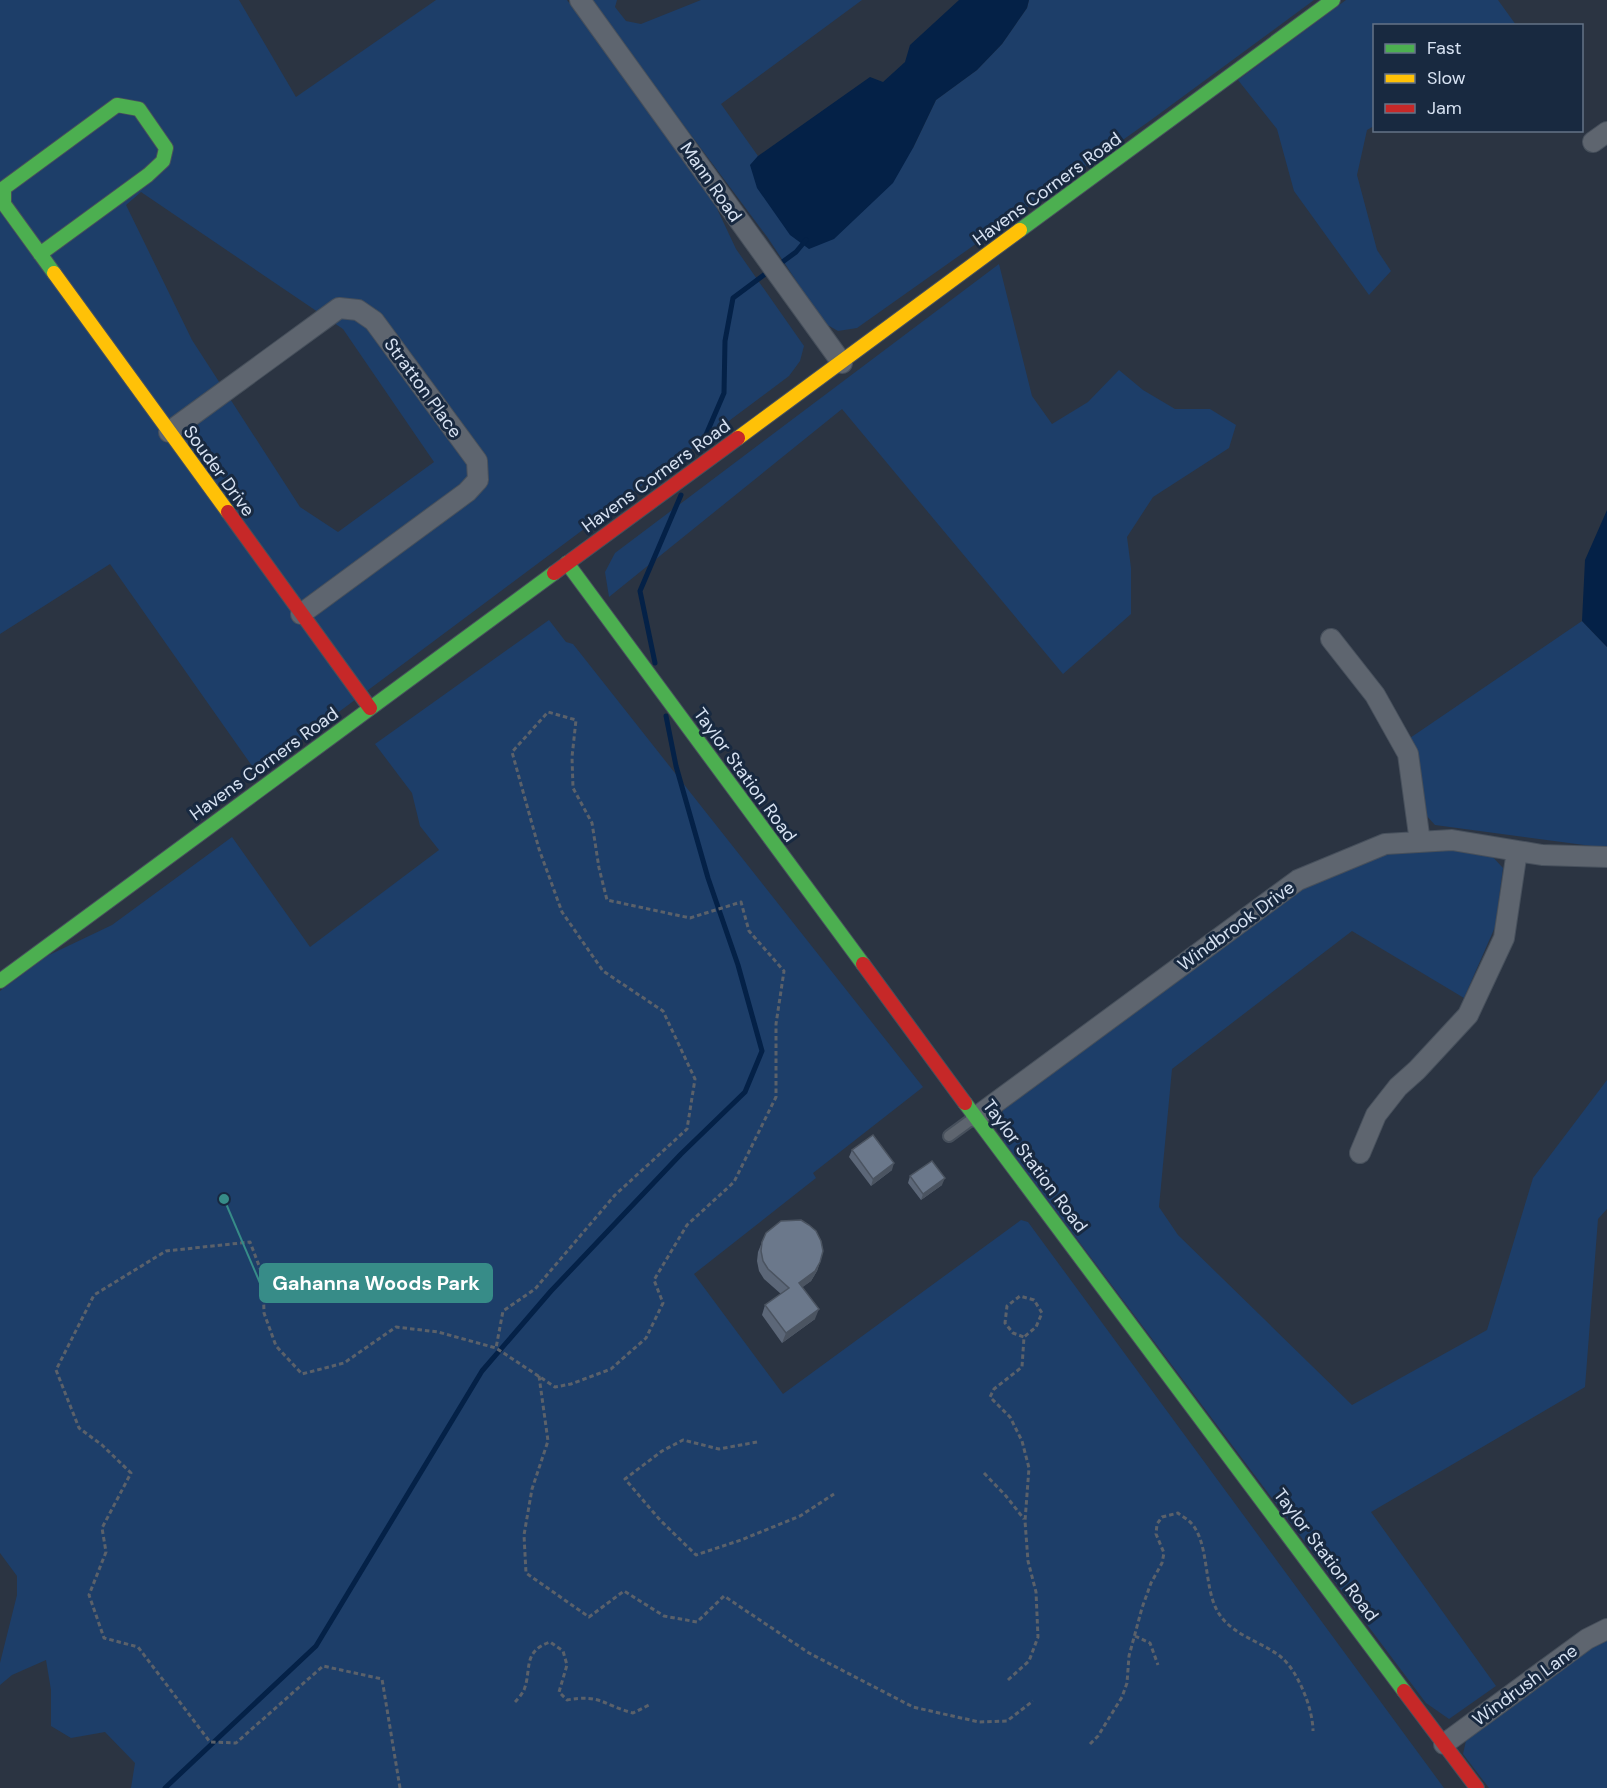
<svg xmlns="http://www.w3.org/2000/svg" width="1607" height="1788" font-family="'DM Sans',sans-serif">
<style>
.green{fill:#1d3e69;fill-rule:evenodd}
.water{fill:#042147}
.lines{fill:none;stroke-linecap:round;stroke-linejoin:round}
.stream{stroke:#042147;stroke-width:5}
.lane-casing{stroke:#47505c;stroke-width:14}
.street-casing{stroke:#47505c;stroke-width:22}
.fast-casing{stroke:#47505c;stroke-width:16}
.slow-casing{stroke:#47505c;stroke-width:16}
.jam-casing{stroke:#47505c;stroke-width:16}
.path{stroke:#5b616a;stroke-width:3;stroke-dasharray:4.5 3;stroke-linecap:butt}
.lane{stroke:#5e656f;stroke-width:10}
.street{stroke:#5e656f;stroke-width:20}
.fast{stroke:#4caf50;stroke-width:14}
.slow{stroke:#ffc107;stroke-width:14}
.jam{stroke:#c62828;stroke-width:14}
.wall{fill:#5c6778}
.shaded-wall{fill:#4b5461}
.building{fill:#6b788b;stroke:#4b5461;stroke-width:1.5}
.labels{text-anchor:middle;stroke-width:6;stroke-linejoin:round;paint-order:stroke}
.street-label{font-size:18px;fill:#d7e2f2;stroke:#182940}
.leader{fill:none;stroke:#378c88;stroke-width:2}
.callout-dot{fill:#378c88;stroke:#182940;stroke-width:2}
.callout{fill:#378c88;stroke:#378c88;stroke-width:2}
.callout-label{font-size:20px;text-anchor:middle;font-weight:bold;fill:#fff}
</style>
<rect width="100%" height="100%" fill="#2b3442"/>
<path class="green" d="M0,0h239l57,97 140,-97h131l144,196 25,53 68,97 -4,15 -11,15 -532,397 -147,-209 -110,70zM141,192l202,137 91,133 -96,70 -38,-25 -108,-167 -66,-135z
M590,0h27l-2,7 11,14 15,3 60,-24h161l-141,104 37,52 -8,10 163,-18 23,-48 41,-30 25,-26 25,-36 2,-8h285l-163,120 -294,208 -19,3 -14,-8 -56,-85z
M1346,0h152l18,25 -142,1v100l-7,4 -10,45 20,75 14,21 -22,24 -75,-104 -17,-62 -39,-49z
M999,264l33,132 20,28 36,-22 31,-32 24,20 32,19h35l26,16 -7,23 -76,49 -26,40 4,31v46l-68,60 -221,-265 -233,188 -4,-25 10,-19z
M549,620l17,22 7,2 350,443 -110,86 3,5 -122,96 89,120 238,-174 7,2 416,566h-1313l4,-25 -30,-31 -34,6 -20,-12v-36l-5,-30 -34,15 -12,10v-22l17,-68v-19l-17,-23v-562l47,-35 65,-31 120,-88 78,110 129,-97 -19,-24 -8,-33 -37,-49z
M1582,621l25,26v201l-172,-23 -10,-11 -15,-76z
M1446,848l44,6 13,14 -8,59 -31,71 -112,-67 -180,138 -13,138 19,28 174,170 135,-75 46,-152 74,-98v129l-9,10 -13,168 -214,125 125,174 -47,33 -23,-16 -422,-561 -4,-22 3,-10 226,-170 80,-56 77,-33z
M1607,1634v154h-118l-26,-34 4,-18z"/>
<path class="water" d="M959,0h70l-2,8 -25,36 -25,26 -41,30 -23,48 -20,35 -59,56 -25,10 -19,-14 -33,-47 -7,-23 8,-9 112,-79 13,5 22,-20 5,-17z
M1607,510v137l-25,-26 3,-61z"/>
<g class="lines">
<path class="stream" d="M777,266l19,-14 10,-12
M699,451l25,-58 1,-52 8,-43 36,-27
M655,663l-15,-72 41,-96
M165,1788l151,-142 166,-275 69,-80 130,-137 64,-62 17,-41 -24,-86 -30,-87 -32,-112 -10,-50"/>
<defs>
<path id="lane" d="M949,1136l26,-19"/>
<path id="street" d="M580,0l262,363
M1593,142l14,-10
M169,432l170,-124 19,2 16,11 103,140 1,19 -11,12 -166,122
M1331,639l44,56 33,59 12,88
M976,1117l322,-237 87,-36 67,-4 90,15 65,2
M1360,1153l16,-38 22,-28 19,-17 51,-55 36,-77 13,-87
M1444,1744l143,-105 20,-10"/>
<path id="fast" d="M1020,230l313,-230
M40,254l108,-79 15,-14 3,-13 -27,-39 -22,-4 -113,83v16l50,69
M567,563l296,401
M0,981l554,-408
M965,1103l439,588"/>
<path id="slow" d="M54,273l174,239
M738,438l282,-208"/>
<path id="jam" d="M228,512l142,196
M554,573l184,-135
M863,964l102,139
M1404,1691l73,97"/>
</defs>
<use href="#lane" class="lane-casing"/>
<use href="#street" class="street-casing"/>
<use href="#fast" class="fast-casing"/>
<use href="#slow" class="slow-casing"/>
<use href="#jam" class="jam-casing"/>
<path class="path" d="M539,1376l9,65 -16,48 -8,46 2,38 63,44 35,-26 40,25 33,6 27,-26 85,57 104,54 66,15 28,-1 26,-20
M757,1442l-38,7 -36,-9 -21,11 -37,28 35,41 36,35 45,-15 59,-24 34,-22
M984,1473l22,23 18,23
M1135,1636l15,7 8,22
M1008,1680l21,-19 9,-24 -2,-45 -8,-31 -3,-40 4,-53 -7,-27 -12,-24 -20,-20 4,-8 28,-22 2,-30 -11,-4 -8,-10 2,-17 13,-10 14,4 8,13 -6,14 -12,10
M515,1702c3,-3 7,-8 9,-12 8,-21 -2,-38 26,-48l13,9 4,14 -8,27 8,8c34,-6 36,5 66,13l16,-8
M1090,1744l8,-8 24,-39 5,-14 2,-27 13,-48 9,-25 11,-20 2,-10 -8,-19 1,-10 5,-7 16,-4c3,3 8,5 11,8 21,18 14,67 29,91 13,23 43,29 63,45 17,14 32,52 32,74
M400,1788l-18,-109 -59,-13 -87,77 -26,-1 -72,-95 -34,-9 -15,-43 17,-43 -4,-24 29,-55 -29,-28 -23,-17 -23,-58 38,-75 72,-44 84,-9 13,34 1,37 12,33 26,28 42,-11 52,-36 42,5 58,16 59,39 16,-3 40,-15 35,-31 17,-35 -9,-23 33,-55 47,-43 42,-85v-73l8,-53 -35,-40 -8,-29 -51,16 -83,-18 -8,-32 -7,-45 -19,-35 -1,-31 4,-37 -28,-8 -36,40 27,97 23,63 41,59 60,40 32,68 -8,50 -72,66 -80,94 -32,22 -7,37"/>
<use href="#lane" class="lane"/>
<use href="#street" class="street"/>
<use href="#fast" class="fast"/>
<use href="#slow" class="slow"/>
<use href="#jam" class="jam"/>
</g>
<path class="wall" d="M852,1150l40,20 -21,16 -22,-29z
M910,1176l32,9 -21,15 -13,-17z
M762,1242l58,20 -3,9 -6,10 -9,6 13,32 -33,24 -20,-28 3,-10 16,-11 -17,-15 -5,-8 -2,-10 1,-9z"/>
<path class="shaded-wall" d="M894,1163l-2,7 -21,16 2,-7z
M945,1178l-3,7 -21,15 2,-6z
M820,1262l-3,9 -6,10 -16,12 4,-10z
M819,1309l-4,10 -33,24 4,-10z"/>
<path class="building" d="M873,1135l21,28 -21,16 -21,-29z
M932,1161l13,17 -22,16 -13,-18z
M801,1220l8,5 7,6 5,10 2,10 -3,11 -5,9 -16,12 20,26 -33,24 -21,-28 24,-17 -21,-19 -5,-8 -2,-10 1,-9 4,-9 15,-12z"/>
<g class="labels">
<g class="street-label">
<text transform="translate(711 182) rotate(55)" y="6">Mann Road</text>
<text transform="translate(1047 189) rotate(-36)" y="6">Havens Corners Road</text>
<text transform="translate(423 388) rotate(54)" y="6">Stratton Place</text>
<text transform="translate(219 471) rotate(54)" y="6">Souder Drive</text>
<text transform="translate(656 476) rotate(-36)" y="6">Havens Corners Road</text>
<text transform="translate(264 764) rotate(-36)" y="6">Havens Corners Road</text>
<text transform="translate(745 775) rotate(54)" y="6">Taylor Station Road</text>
<text transform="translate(1236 926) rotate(-36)" y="6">Windbrook Drive</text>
<text transform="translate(1035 1166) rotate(53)" y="6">Taylor Station Road</text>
<text transform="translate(1326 1555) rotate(53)" y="6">Taylor Station Road</text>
<text transform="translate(1525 1685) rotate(-36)" y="6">Windrush Lane</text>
</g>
</g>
<path class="leader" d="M224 1199L260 1283"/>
<circle class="callout-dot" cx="224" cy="1199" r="6"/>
<rect class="callout" x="260" y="1264" width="232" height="38" rx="6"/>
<g class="callout-label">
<text x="376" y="1290">Gahanna Woods Park</text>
</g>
<rect x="1373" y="24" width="210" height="108" fill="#182940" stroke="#647387" stroke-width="1.5"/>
<rect x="1385" y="44" width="30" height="9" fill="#4caf50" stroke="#647387" stroke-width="1.5"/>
<text x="1427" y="54" font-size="18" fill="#d7e2f2">Fast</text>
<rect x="1385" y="74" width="30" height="9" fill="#ffc107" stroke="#647387" stroke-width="1.5"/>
<text x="1427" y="84" font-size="18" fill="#d7e2f2">Slow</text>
<rect x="1385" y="104" width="30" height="9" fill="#c62828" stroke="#647387" stroke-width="1.5"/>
<text x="1427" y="114" font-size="18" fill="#d7e2f2">Jam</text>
</svg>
